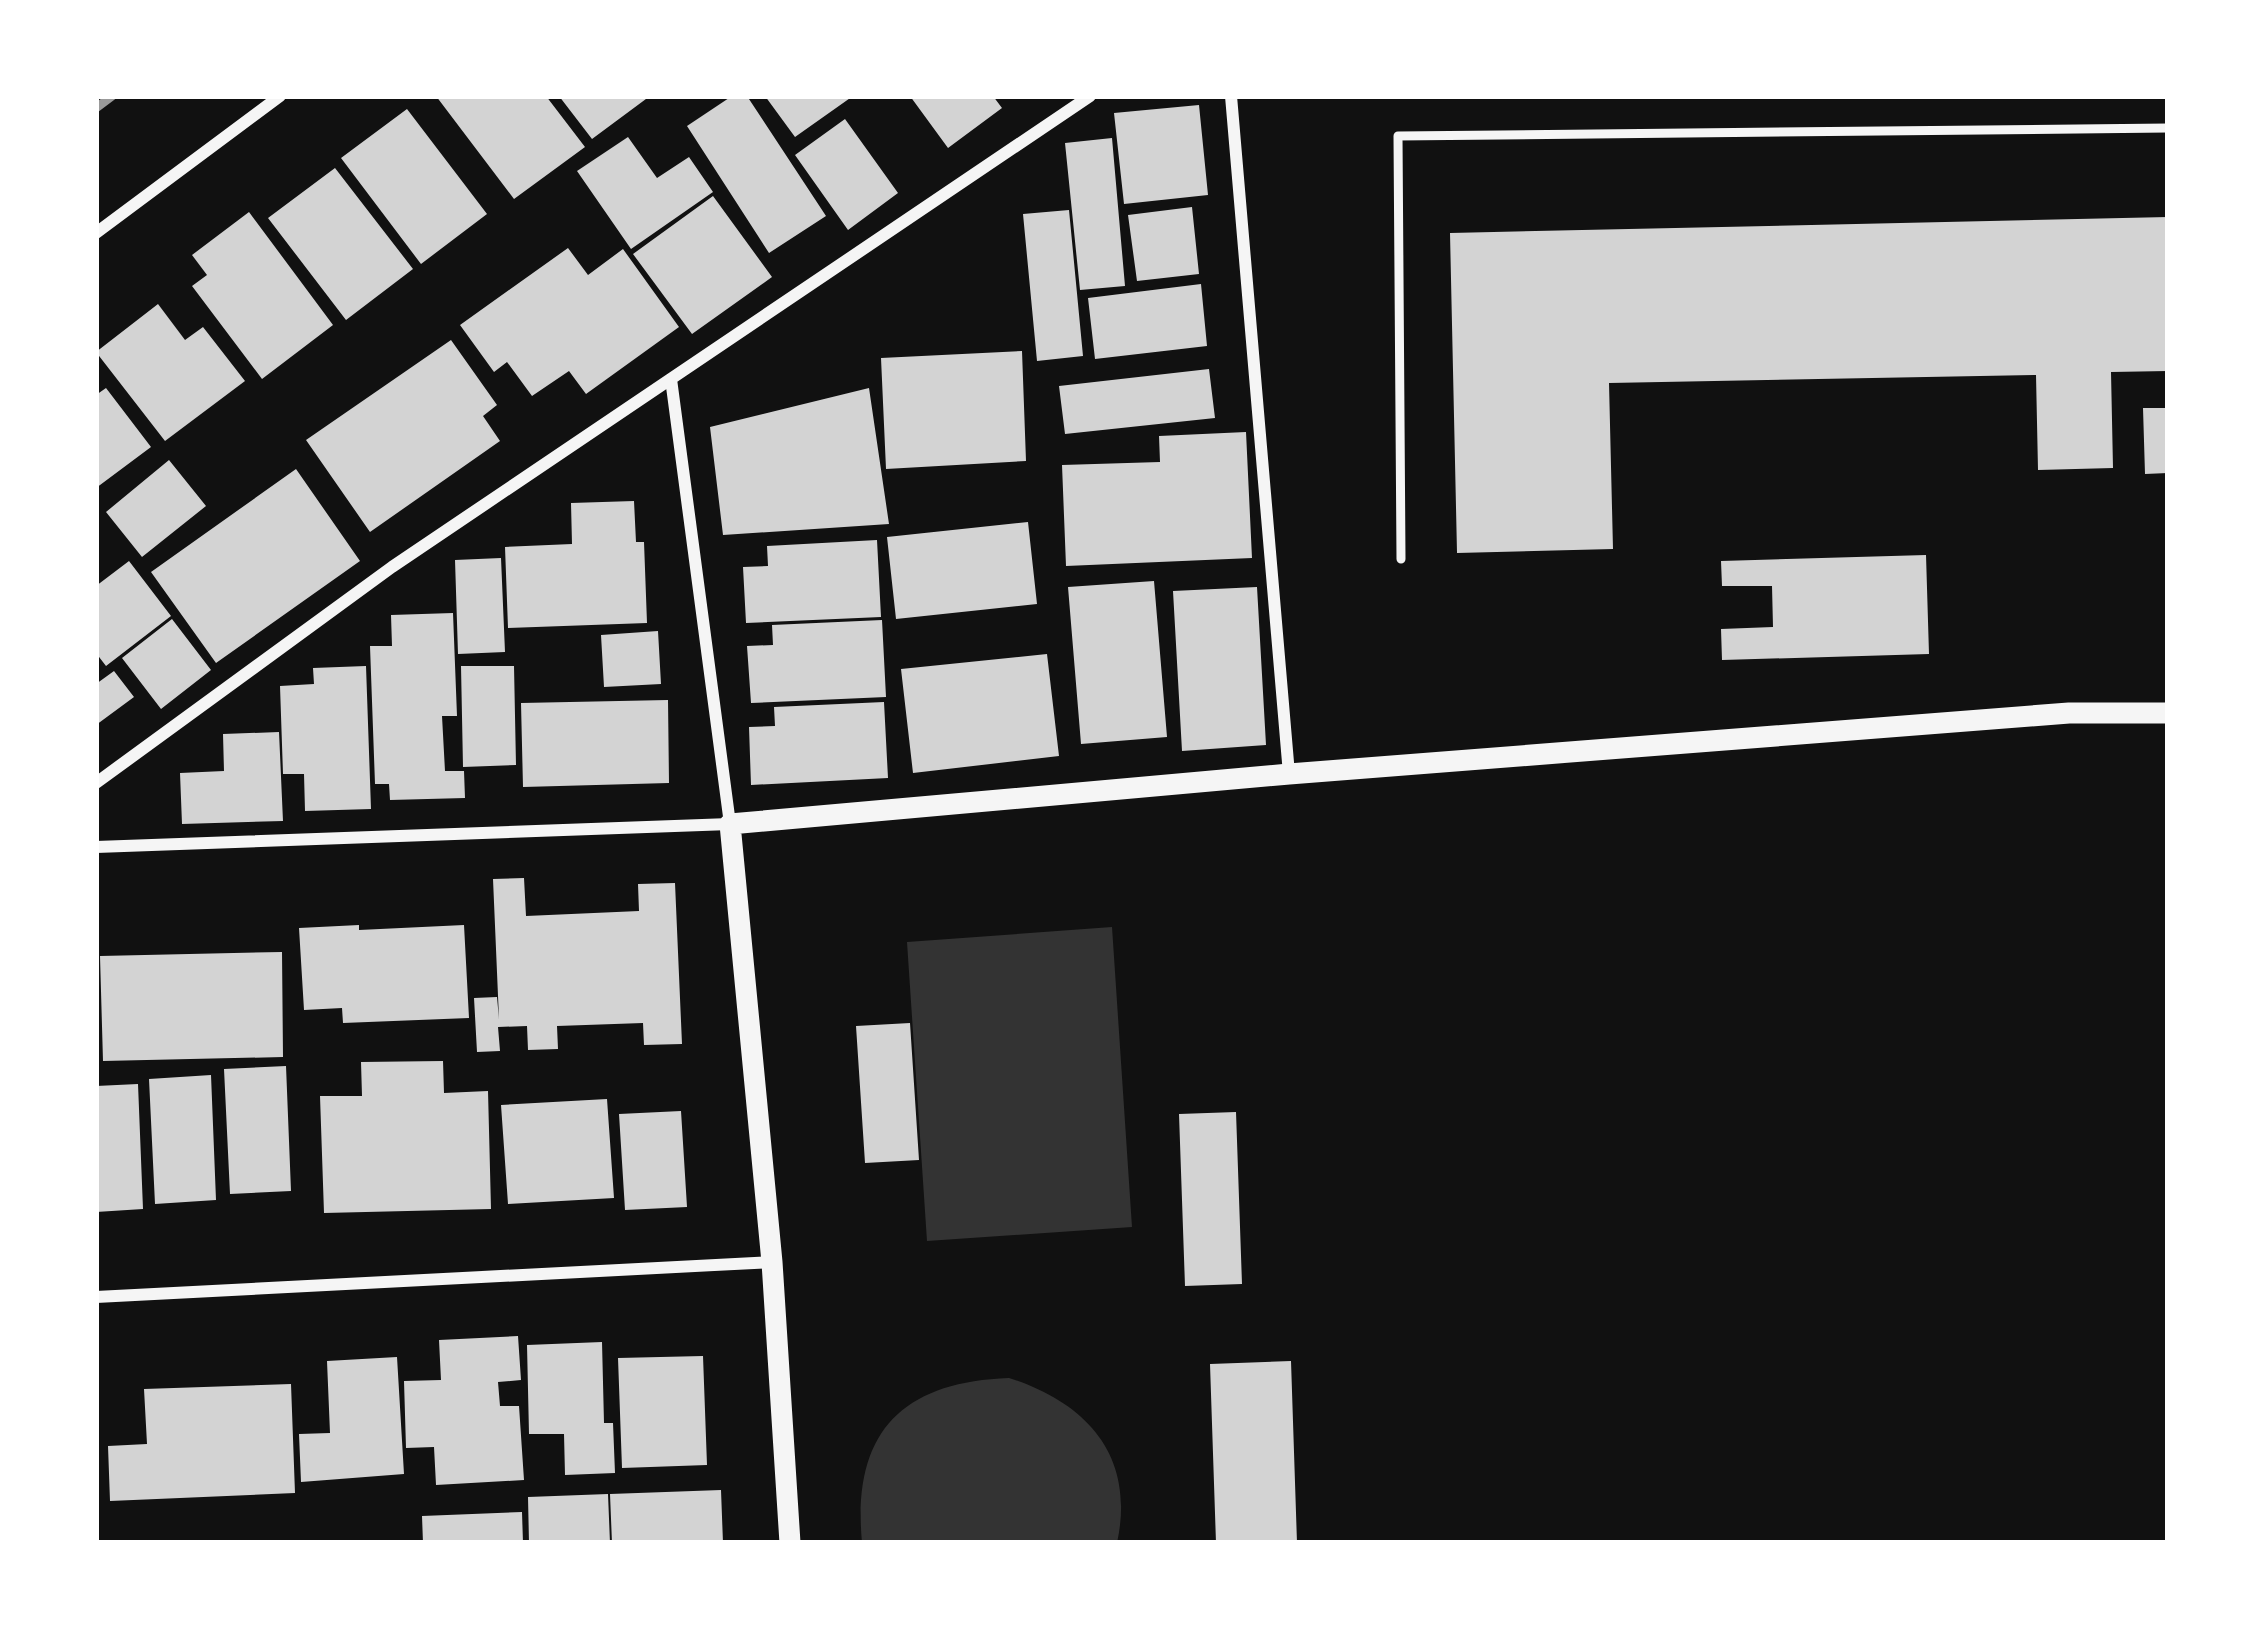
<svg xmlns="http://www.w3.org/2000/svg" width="2264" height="1639" font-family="Lato,sans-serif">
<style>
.water{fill:#333}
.building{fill:#d3d3d3}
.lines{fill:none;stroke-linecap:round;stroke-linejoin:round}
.service{stroke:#f5f5f5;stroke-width:9}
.minor{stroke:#f5f5f5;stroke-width:12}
.tertiary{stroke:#f5f5f5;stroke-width:21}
.rail{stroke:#9a9a9a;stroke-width:9}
</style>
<rect width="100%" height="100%" fill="#111"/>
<path class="water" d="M1112,927l20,300 -205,14 -20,-299z
M1009,1378c78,25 127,78 108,165h-255c-10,-109 38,-161 147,-165z"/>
<path class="building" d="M436,96h110l39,51 -71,52z
M559,96h91l-58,43z
M732,96h15l79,120 -57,37 -82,-127z
M765,96h88l-58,41z
M910,96h83l9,12 -54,40z
M1199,105l9,90 -84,9 -10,-91z
M407,109l80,105 -66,50 -80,-106z
M845,119l53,74 -50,37 -53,-75z
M628,137l29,41 32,-21 24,35 -82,57 -54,-78z
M1112,138l13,148 -45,4 -15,-147z
M335,168l78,101 -67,51 -78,-102z
M713,196l59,81 -80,57 -59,-80z
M1192,207l7,67 -62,7 -9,-66z
M1069,210l14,146 -46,5 -14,-147z
M249,212l84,113 -71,54 -70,-93 15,-11 -15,-20z
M2168,217v154l-57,1 2,96 -75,2 -2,-95 -427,8 4,166 -156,4 -7,-320z
M568,248l20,27 35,-26 56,78 -93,67 -17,-23 -37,25 -25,-34 -13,10 -34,-47z
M1201,284l6,62 -112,13 -7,-61z
M158,304l27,36 18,-13 42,54 -80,60 -69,-89z
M451,340l46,65 -14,11 17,25 -130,91 -64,-92z
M1022,351l4,110 -140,8 -5,-111z
M1209,369l6,49 -150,16 -6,-48z
M106,388l45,59 -55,41v-93z
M869,388l20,136 -166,11 -13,-108z
M2143,408h25v65l-23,1z
M1246,432l6,126 -186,8 -4,-101 98,-3 -1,-26z
M169,460l37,46 -64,51 -36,-45z
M296,469l64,92 -144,102 -65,-91z
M634,501l2,41h8l3,81 -139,5 -3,-81 67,-3 -1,-41z
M1028,522l9,82 -141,15 -9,-82z
M877,540l4,77 -135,6 -3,-56 25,-1 -1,-20z
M1926,555l3,99 -207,6 -1,-31 52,-2 -1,-41h-50l-1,-25z
M501,558l4,94 -47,2 -3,-94z
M129,561l42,55 -65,50 -10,-13v-67z
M1154,581l13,156 -86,7 -13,-157z
M1257,587l9,158 -84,6 -9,-160z
M453,613l4,103h-15l3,55h19l1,27 -75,2 -1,-16h-14l-5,-138h22l-1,-31z
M172,619l39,51 -50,39 -39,-51z
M882,620l4,77 -135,6 -4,-57 26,-1 -1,-20z
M658,631l3,53 -57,3 -3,-52z
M1047,654l12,102 -146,17 -12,-104z
M366,666l5,143 -66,2 -1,-37h-21l-3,-88 34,-2 -1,-16z
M461,666h53l2,99 -53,2z
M114,671l20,26 -38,28v-41z
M668,700l1,83 -146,4 -2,-84z
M884,702l4,76 -137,7 -2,-58 26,-1 -1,-19z
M279,732l4,89 -101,3 -2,-51 44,-2 -1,-37z
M524,878l2,38 113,-5 -1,-27 37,-1 7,161 -38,1 -1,-22 -86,3 1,23 -30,1 -1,-24 -29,1 2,24 -23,1 -3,-54 23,-1 2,22 -6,-140z
M359,925v5l105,-5 5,93 -126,5 -1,-15 -38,2 -5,-82z
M282,952l1,105 -180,4 -3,-105z
M910,1023l9,137 -54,3 -9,-137z
M443,1061l1,32 44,-2 3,118 -167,4 -4,-117h42l-1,-34z
M286,1066l5,125 -61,3 -6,-125z
M211,1075l5,125 -61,4 -6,-125z
M138,1084l5,125 -47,3v-126z
M607,1099l7,99 -106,6 -7,-99z
M681,1111l6,96 -62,3 -6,-96z
M1236,1112l6,172 -57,2 -6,-172z
M518,1336l3,44 -23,2 2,24h19l5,74 -88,5 -2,-38 -28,1 -2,-67 37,-1 -2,-40z
M602,1342l2,81h9l2,50 -50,2 -1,-41h-35l-2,-89z
M703,1356l4,109 -85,3 -4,-110z
M397,1357l7,117 -103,8 -2,-48 31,-1 -3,-72z
M1291,1361l6,182h-81l-6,-179z
M291,1384l4,109 -185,8 -2,-55 39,-2 -3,-55z
M721,1490l2,53h-111l-2,-49z
M608,1494l2,49h-81l-1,-46z
M522,1512l1,31h-100l-1,-27z"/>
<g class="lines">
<path class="service" d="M1401,559l-3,-423 770,-8"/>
<path class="minor" d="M1231,96l58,678
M96,233l184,-137
M96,783l296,-216 698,-471
M96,847l634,-23 -59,-445
M96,1297l676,-35"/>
<path class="tertiary" d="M790,1543l-18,-281 -42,-438 559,-50 780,-61h99"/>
<path class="rail" d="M96,108l16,-12"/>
</g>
<rect width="2264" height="1639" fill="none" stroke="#ffffff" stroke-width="198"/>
</svg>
